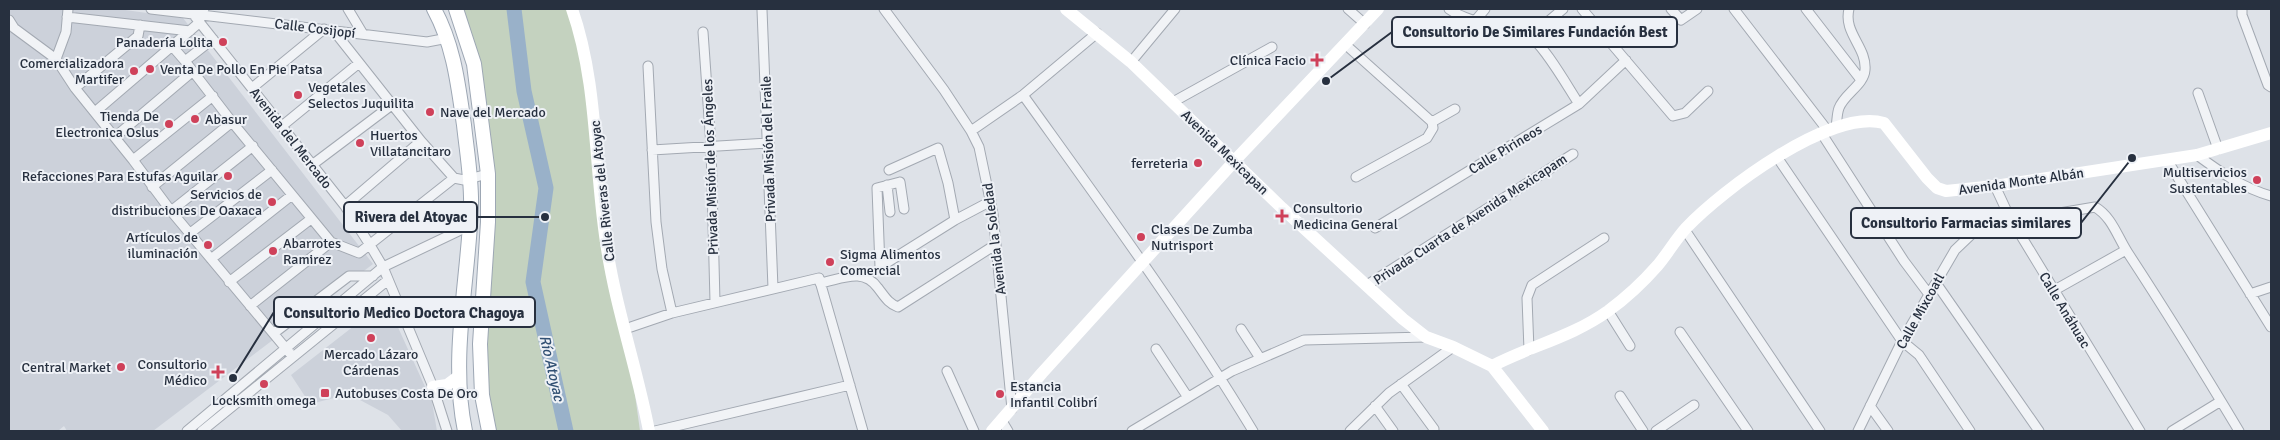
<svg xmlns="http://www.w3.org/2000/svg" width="2280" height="440" font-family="Signika,sans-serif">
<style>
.built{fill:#ccd1da}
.green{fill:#c4d2bf}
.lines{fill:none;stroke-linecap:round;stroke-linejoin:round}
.river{stroke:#99b1c9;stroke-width:15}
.street-casing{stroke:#a3a9b2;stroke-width:11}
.primary-casing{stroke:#9da7b4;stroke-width:16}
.street{stroke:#f1f3f6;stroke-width:9}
.secondary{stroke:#fff;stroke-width:12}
.primary{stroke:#fff;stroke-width:14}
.poi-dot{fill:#cf415a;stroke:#eef1f6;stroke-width:2}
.labels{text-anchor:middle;stroke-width:4;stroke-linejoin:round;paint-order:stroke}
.street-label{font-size:14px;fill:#27303f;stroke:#eef1f6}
.poi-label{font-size:14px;fill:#27303f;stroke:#eef1f6;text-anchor:end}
.water-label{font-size:15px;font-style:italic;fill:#315073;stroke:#eef1f6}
.leader{fill:none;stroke:#27303f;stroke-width:2}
.callout-dot{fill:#27303f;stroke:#eef1f6;stroke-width:2}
.callout{fill:#eef1f6;stroke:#27303f;stroke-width:2}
.callout-label{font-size:15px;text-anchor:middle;font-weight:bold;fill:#27303f}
</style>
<rect width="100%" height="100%" fill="#dee2e8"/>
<path class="built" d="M9,9h109l65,9 190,246 -220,167h-86l-3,-5 -6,5h-49z
M386,301l46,101 5,29h-35l-14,-16 -28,-15 -22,-3 -28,7 -19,-29z"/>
<path class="green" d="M453,9h116l17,54 15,149 25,118 14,101h-151l-9,-87 8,-122 -14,-158z"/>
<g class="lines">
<path class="river" d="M514,9l10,82 22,97 -13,94 33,149"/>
<defs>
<path id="street" d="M151,9l276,33 21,-4
M204,9l-11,5 152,192 25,39 13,22 50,120 14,44
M348,9l15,25
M884,9l60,81 27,41 8,16 14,67 19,195
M1348,9l17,15
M1449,9c24,17 55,13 80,27 14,7 40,53 50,68
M1582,9l91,107 12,-3 23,-22
M1671,9l10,11 16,-11
M1734,9l94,122
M1806,9l55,71
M2242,9v6l26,70 3,2
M762,10l11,278
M67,17l123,14
M9,20l5,8 42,31 19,29 58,72 38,51 122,146
M1475,21l10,-12
M334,31l87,110 33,37 10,2 24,-6
M703,32l8,114 4,156
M1531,36l32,-27
M213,39l-28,22 47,61 99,120 28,11 95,-75
M1346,45l86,77
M172,46l13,15
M56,59l10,-27 2,-23
M1131,62l44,-53
M648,66l8,156 6,47 10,44
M75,88l63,-52 2,-11
M252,88l72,-59
M2198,93l20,56
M1023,95c79,110 160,220 230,336
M1173,102l99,-55
M95,112l105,-90
M1432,122l23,-13
M282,126l77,-63
M1836,127c1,-6 1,-14 3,-19 5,-14 25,-23 26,-38 2,-23 -22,-37 -16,-61
M971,131l52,-36 74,-62
M1822,134l82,127 24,32
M115,137l78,-66
M652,150l117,-7
M2197,155c23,17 46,33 74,41
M1777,157l125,184 17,14 51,76
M133,160l80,-64
M2167,160l104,167
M312,165l81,-61
M889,170l49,-22 10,35 7,37
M1356,177l71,-39 6,-10 -1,-6
M887,185l3,27
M1995,186l14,30 131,215
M152,187l80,-65
M345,206l76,-65
M904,209l-4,-27 -23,6 3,79 75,-47 36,-19
M171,211l82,-65
M2013,224l29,-8 53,-9c17,10 22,29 33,46 38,58 75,118 111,178
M1375,228l204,-124 47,-44
M1685,230l135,201
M189,234l83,-64
M211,259l81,-64
M229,282l82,-63
M820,283c22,-4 43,-16 58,5 7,9 10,15 20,19l97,-62
M1936,283l103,148
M1367,285l206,-131
M2053,291l73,-41
M2250,294l21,-7
M250,306l81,-64
M1608,311l22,35
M625,329l47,-16 147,-35 44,153
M1241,329l19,29
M1680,332l68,99
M274,333l75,-57h24
M1156,349l31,47
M1529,350l-2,-52 5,-13 72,-47
M947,371l27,60
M1401,384l33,45
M1620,396l23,35
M1375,406l18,25
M1870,406l18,25
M1002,421l6,10
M187,431l196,-164 86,-41
M202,431l186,-151
M655,431l195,-46
M1132,431l100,-60 72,-31 122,-3
M1350,431l39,-38 64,-46
M1656,431l38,-26
M1858,431l44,-90 53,-91 21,-20 33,-14
M2172,431l49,-30"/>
<path id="primary" d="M434,9c20,37 24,75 30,116 3,28 8,56 7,83 -3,74 -21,150 -6,223
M456,9l18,55 14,110v48l-8,122 2,51 7,36"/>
</defs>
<use href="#street" class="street-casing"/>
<use href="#primary" class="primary-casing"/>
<use href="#street" class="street"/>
<path class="secondary" d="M572,9c26,74 22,156 34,233 9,64 31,126 43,189
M1066,9l65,53 151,146 121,111 23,18 27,10 39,19 51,65
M1492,366c38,-20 80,-29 116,-55 18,-13 36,-30 50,-46 10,-12 18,-26 28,-37 36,-38 145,-120 198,-105l43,55 10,10 9,3 49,-5 202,-31 74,-22
M433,387l14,-2 12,-9
M992,431l50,-58 198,-218 138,-146"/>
<use href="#primary" class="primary"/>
</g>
<g class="poi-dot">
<circle cx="223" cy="42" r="5"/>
<path d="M1314.5 52.5h5v5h5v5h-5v5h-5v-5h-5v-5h5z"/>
<circle cx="150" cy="69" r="5"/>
<circle cx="134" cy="71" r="5"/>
<circle cx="298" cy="95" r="5"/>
<circle cx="430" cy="112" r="5"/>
<circle cx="195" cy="119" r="5"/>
<circle cx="169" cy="124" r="5"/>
<circle cx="360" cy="143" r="5"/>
<circle cx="1198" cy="163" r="5"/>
<circle cx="228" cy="176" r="5"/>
<circle cx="2257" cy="180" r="5"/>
<circle cx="272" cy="202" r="5"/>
<path d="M1279.5 208.5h5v5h5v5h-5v5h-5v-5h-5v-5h5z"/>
<circle cx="1141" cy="237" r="5"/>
<circle cx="208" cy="245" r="5"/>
<circle cx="273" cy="251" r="5"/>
<circle cx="830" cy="262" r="5"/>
<circle cx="371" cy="338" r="5"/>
<circle cx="121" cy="367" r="5"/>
<path d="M215.5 364.5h5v5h5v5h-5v5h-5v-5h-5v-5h5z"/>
<circle cx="264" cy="384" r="5"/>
<rect x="320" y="388" width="10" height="10" rx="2.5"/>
<circle cx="1000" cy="394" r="5"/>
</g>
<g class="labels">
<g class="street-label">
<text transform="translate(315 28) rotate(7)" y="5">Calle Cosijopí</text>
<text transform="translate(291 138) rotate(52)" y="5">Avenida del Mercado</text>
<text transform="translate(768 149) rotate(-92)" y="5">Privada Misión del Fraile</text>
<text transform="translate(1505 149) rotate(-31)" y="5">Calle Pirineos</text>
<text transform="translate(1225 152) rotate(44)" y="5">Avenida Mexicapan</text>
<text transform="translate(710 167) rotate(-92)" y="5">Privada Misión de los Ángeles</text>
<text transform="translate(2021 181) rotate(-8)" y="5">Avenida Monte Albán</text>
<text transform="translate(602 191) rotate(-96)" y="5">Calle Riveras del Atoyac</text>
<text transform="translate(1470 219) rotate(-33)" y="5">Privada Cuarta de Avenida Mexicapam</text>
<text transform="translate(994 239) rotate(-97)" y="5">Avenida la Soledad</text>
<text transform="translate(2065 310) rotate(59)" y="5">Calle Anáhuac</text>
<text transform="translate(1920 311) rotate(-61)" y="5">Calle Mixcoatl</text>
</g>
<g class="poi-label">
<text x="213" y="47">Panadería Lolita</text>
<text x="1306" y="65">Clínica Facio</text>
<text x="124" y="68">Comercializadora<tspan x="124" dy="16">Martifer</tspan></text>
<text x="160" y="74" text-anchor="start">Venta De Pollo En Pie Patsa</text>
<text x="308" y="92" text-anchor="start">Vegetales<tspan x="308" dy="16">Selectos Juquilita</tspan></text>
<text x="440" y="117" text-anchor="start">Nave del Mercado</text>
<text x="159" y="121">Tienda De<tspan x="159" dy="16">Electronica Oslus</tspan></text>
<text x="205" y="124" text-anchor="start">Abasur</text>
<text x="370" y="140" text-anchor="start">Huertos<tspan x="370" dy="16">Villatancitaro</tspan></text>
<text x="1188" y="168">ferreteria</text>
<text x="2247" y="177">Multiservicios<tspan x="2247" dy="16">Sustentables</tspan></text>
<text x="218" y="181">Refacciones Para Estufas Aguilar</text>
<text x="262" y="199">Servicios de<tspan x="262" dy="16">distribuciones De Oaxaca</tspan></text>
<text x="1293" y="213" text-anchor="start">Consultorio<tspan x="1293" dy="16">Medicina General</tspan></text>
<text x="1151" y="234" text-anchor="start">Clases De Zumba<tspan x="1151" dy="16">Nutrisport</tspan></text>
<text x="198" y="242">Artículos de<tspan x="198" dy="16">iluminación</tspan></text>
<text x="283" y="248" text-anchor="start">Abarrotes<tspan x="283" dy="16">Ramirez</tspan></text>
<text x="840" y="259" text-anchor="start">Sigma Alimentos<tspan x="840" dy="16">Comercial</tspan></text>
<text x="371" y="359" text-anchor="middle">Mercado Lázaro<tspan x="371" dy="16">Cárdenas</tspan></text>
<text x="207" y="369">Consultorio<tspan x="207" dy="16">Médico</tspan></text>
<text x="111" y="372">Central Market</text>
<text x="1010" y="391" text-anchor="start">Estancia<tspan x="1010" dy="16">Infantil Colibrí</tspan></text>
<text x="335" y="398" text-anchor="start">Autobuses Costa De Oro</text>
<text x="264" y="405" text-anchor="middle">Locksmith omega</text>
</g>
<g class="water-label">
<text transform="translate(552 368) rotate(77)" y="5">Río Atoyac</text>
</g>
</g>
<path class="leader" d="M1326 81L1392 32M545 217L477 217M2132 158L2081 223M233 378L274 312"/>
<g class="callout-dot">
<circle cx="1326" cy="81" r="5"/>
<circle cx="545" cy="217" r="5"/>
<circle cx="2132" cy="158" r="5"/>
<circle cx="233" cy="378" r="5"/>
</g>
<g class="callout">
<rect x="1392" y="17" width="285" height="30" rx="5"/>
<rect x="344" y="202" width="133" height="30" rx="5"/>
<rect x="1851" y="208" width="230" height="30" rx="5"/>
<rect x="274" y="297" width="261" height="30" rx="5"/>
</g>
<g class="callout-label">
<text x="1535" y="37">Consultorio De Similares Fundación Best</text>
<text x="411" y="222">Rivera del Atoyac</text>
<text x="1966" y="228">Consultorio Farmacias similares</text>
<text x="404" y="318">Consultorio Medico Doctora Chagoya</text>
</g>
<rect width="2280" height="440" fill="none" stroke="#27303f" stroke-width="20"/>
</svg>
